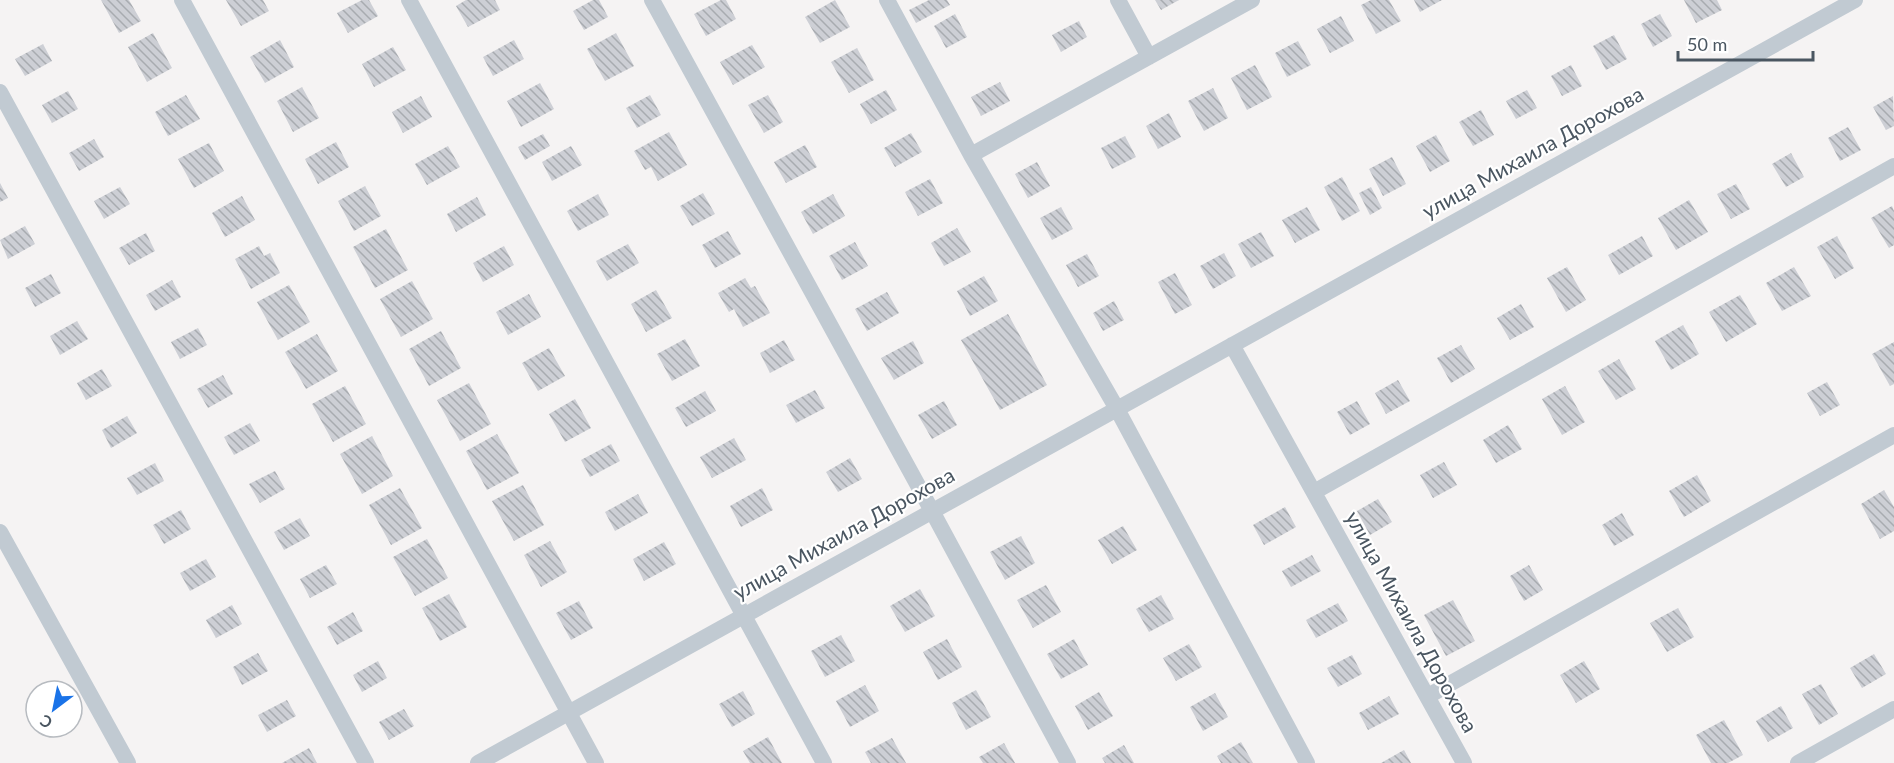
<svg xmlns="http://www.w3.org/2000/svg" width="1894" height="763" font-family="Lato,sans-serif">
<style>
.building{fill:url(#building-back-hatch)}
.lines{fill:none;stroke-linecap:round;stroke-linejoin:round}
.street{stroke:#c1cad2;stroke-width:16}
.labels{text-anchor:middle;stroke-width:4.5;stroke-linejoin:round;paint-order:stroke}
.street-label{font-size:21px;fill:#4a5661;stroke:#fff}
</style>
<defs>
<pattern id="building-back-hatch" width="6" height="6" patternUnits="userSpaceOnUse" patternTransform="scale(1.5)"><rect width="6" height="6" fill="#cdcfd5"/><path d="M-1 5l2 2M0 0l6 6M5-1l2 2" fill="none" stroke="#a8abb0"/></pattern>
</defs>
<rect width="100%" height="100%" fill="#f5f3f3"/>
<path class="building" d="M101,0h28l12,21 -22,12z
M226,0h37l6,11 -28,15z
M362,0h7l9,16 -30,17 -11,-20z
M466,0h29l5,10 -32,17 -12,-21z
M593,0h6l9,17 -24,13 -11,-19z
M721,0h5l10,19 -30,17 -12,-22z
M835,0l15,27 -30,16 -15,-26z
M929,0h18l3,5 -34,18 -7,-13z
M1155,0h24l-18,10z
M1371,0h18l12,21 -25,13 -15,-29z
M1414,0h28l-22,12z
M1684,0h33l5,10 -26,13z
M955,14l12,23 -21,11 -12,-22z
M1660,14l12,22 -19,11 -12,-23z
M1341,16l13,25 -24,12 -13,-24z
M1079,21l8,16 -26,15 -9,-17z
M153,33l19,35 -25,14 -19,-35z
M616,33l18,33 -29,15 -18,-32z
M1614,35l13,24 -21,11 -13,-24z
M280,40l14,27 -29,16 -15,-26z
M514,40l10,19 -31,17 -10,-19z
M1298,41l13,24 -24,12 -12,-24z
M43,44l9,17 -27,15 -10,-17z
M752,45l13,22 -32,18 -13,-23z
M393,47l13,23 -32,17 -12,-23z
M857,48l17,32 -25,13 -18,-31z
M1255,65l17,32 -25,13 -16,-32z
M1571,65l11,21 -20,10 -11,-20z
M1000,82l10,19 -29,15 -10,-19z
M540,83l14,26 -33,18 -14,-26z
M302,87l17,31 -26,14 -16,-31z
M1213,88l15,30 -24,13 -16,-30z
M886,90l11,20 -26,14 -11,-20z
M1527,90l10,18 -21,11 -10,-18z
M68,91l10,18 -26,14 -10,-18z
M186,95l14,24 -32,17 -13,-24z
M650,95l11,20 -24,13 -11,-20z
M768,95l15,27 -19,11 -16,-28z
M421,96l11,21 -29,16 -11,-21z
M1893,96l1,30 -8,4 -13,-23z
M1481,110l13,25 -21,11 -14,-24z
M1169,113l12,24 -23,12 -12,-23z
M1848,127l13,23 -21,11 -12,-23z
M669,132l18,33 -29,16 -7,-14 -6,3 -11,-19z
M911,133l11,19 -27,15 -11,-19z
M543,134l7,12 -25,14 -7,-13z
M1436,135l14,26 -20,11 -14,-26z
M1125,136l11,21 -24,12 -11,-21z
M94,139l10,18 -25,14 -10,-18z
M336,142l13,25 -31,17 -13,-25z
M209,143l15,28 -30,17 -16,-29z
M805,145l12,22 -31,16 -12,-21z
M448,146l12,21 -33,18 -12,-21z
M571,146l11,19 -30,16 -10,-19z
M1791,153l13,24 -18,10 -14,-23z
M1392,157l14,27 -23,12 -14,-27z
M1037,162l13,24 -22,12 -13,-24z
M1342,177l18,34 -18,10 -18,-34z
M930,179l13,24 -25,13 -13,-24z
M0,183l8,15 -8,4z
M1736,184l14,25 -19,10 -14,-25z
M365,186l16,30 -27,15 -16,-30z
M120,187l10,17 -26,15 -10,-18z
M1371,187l11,21 -12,7 -11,-22z
M703,193l12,21 -23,12 -12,-20z
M598,194l11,21 -31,16 -11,-20z
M833,194l12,22 -32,18 -12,-22z
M242,196l13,24 -30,17 -13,-24z
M477,197l9,18 -30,17 -9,-18z
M1689,200l19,32 -32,18 -18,-32z
M1892,206l2,5v34l-5,3 -18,-30z
M1061,207l12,22 -21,11 -12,-22z
M1307,207l13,23 -25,13 -13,-23z
M25,226l10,18 -27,15 -8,-19z
M957,228l14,24 -27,14 -13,-23z
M386,229l22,41 -33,18 -22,-41z
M728,231l13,23 -26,14 -13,-23z
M1261,232l13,24 -23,12 -13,-24z
M146,233l9,18 -26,14 -10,-17z
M1642,236l11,20 -34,19 -11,-20z
M1837,236l17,32 -19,11 -18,-32z
M855,242l13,24 -26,14 -13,-24z
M628,244l11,19 -32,18 -11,-20z
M259,246l5,10 6,-3 10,20 -29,16 -16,-30z
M504,246l10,19 -31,17 -10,-19z
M1224,253l12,23 -23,13 -13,-23z
M1087,254l12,22 -21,11 -12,-22z
M1567,267l19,33 -20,12 -19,-34z
M1794,267l17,29 -29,15 -16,-28z
M1175,273l17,32 -17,9 -17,-32z
M51,274l10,19 -26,14 -10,-19z
M984,276l14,25 -28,15 -13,-25z
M745,278l6,10 4,-2 15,27 -27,14 -9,-18 -5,3 -11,-19z
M172,280l9,17 -26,14 -9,-16z
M412,281l21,38 -32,18 -21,-38z
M289,285l21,37 -32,18 -21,-38z
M656,290l16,28 -26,14 -15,-28z
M887,292l12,21 -32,18 -12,-22z
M529,294l12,23 -33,18 -12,-23z
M1740,295l17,29 -31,18 -17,-30z
M1114,301l10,19 -21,11 -10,-18z
M1521,304l13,23 -24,13 -13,-22z
M1008,314l39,71 -47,25 -39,-70z
M77,321l11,18 -28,16 -10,-19z
M1683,325l16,29 -28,16 -16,-29z
M198,328l9,17 -27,14 -9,-17z
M441,331l20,37 -32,18 -20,-37z
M317,334l21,37 -32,18 -21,-37z
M685,339l15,27 -28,15 -15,-27z
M784,340l11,20 -25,13 -10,-20z
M913,341l11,22 -30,17 -13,-22z
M1894,342v42l-4,2 -18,-32z
M1461,345l14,24 -24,14 -14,-25z
M549,348l16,28 -27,15 -16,-28z
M1619,359l17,30 -20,11 -18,-29z
M102,369l10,17 -26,14 -9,-17z
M223,375l10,19 -25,14 -11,-19z
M1398,380l12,21 -24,13 -11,-21z
M1827,382l13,23 -20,11 -13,-23z
M469,383l22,41 -31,17 -23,-41z
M345,386l21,38 -33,18 -21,-38z
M1565,386l20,36 -23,13 -20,-36z
M815,390l10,18 -29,15 -10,-18z
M705,391l11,20 -30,16 -11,-19z
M575,399l16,29 -26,14 -16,-28z
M944,401l13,24 -25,14 -14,-24z
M1357,401l13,23 -20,11 -13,-23z
M127,416l10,17 -26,15 -9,-18z
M250,423l10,18 -26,14 -10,-18z
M1508,425l14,24 -26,14 -13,-23z
M497,434l22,39 -32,17 -21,-39z
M372,436l21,40 -31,18 -22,-40z
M734,438l12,22 -34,18 -12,-21z
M611,444l9,17 -30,16 -9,-17z
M850,458l12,21 -24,13 -12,-20z
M1444,462l13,23 -24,13 -13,-23z
M155,463l9,18 -27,14 -10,-17z
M275,471l10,18 -25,14 -11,-19z
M1697,475l14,26 -27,16 -15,-26z
M523,485l21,40 -30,16 -22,-40z
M400,488l22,40 -31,17 -22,-40z
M762,488l11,22 -32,17 -11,-21z
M1884,490l10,17v24l-14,8 -19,-35z
M638,494l10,19 -33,18 -10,-19z
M1378,499l14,23 -22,13 -13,-24z
M1285,507l11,20 -32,18 -11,-20z
M181,510l10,19 -27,15 -11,-19z
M1622,513l12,22 -20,11 -12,-21z
M300,518l10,18 -26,14 -10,-18z
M1123,526l14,24 -25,14 -14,-24z
M1021,536l14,27 -30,17 -15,-28z
M427,539l21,39 -33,18 -22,-39z
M550,541l17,31 -26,15 -17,-32z
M664,542l12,22 -32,17 -11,-22z
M1312,555l9,16 -30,16 -9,-16z
M206,559l10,18 -26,14 -10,-18z
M326,565l11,19 -27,14 -10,-19z
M1529,565l14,25 -19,11 -14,-25z
M1046,585l15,27 -28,16 -16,-28z
M920,589l15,27 -30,16 -15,-26z
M449,594l18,33 -27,14 -18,-33z
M1161,595l13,24 -25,13 -13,-23z
M1453,600l22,41 -29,15 -22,-41z
M579,601l14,27 -22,12 -15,-27z
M1338,603l10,18 -32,17 -10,-18z
M232,605l10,19 -26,14 -10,-18z
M1678,608l16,29 -27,15 -17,-29z
M353,612l10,19 -26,14 -10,-18z
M841,635l14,26 -30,16 -14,-26z
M947,639l15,28 -24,13 -15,-28z
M1074,639l14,26 -27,14 -14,-25z
M1189,644l13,23 -26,14 -13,-23z
M258,653l10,18 -26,14 -9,-18z
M1874,654l12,20 -24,14 -12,-20z
M1352,655l10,19 -24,13 -11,-19z
M378,661l9,17 -25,14 -9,-17z
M1584,661l16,28 -24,14 -16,-28z
M1821,684l17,30 -19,11 -17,-31z
M865,685l14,26 -29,16 -14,-26z
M976,690l15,27 -25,13 -14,-27z
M743,691l12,23 -23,13 -13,-23z
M1099,692l14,24 -25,14 -13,-24z
M1215,693l13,24 -25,14 -13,-24z
M1389,696l10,18 -31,16 -9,-17z
M287,700l9,16 -29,16 -9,-17z
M1781,706l12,22 -25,14 -12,-21z
M404,709l10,17 -25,14 -10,-18z
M1724,720l19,35 -15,8h-17l-15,-28z
M768,737l14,26h-32l-7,-12z
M892,738l14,25h-35l-6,-11z
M1241,742l12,21h-32l-4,-7z
M1004,743l11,20h-32l-4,-6z
M1124,745l10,18h-29l-3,-5z
M309,748l8,15h-35z
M1404,750l7,13h-30z"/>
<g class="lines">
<path class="street" d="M182,0l414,763
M409,0l415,763
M652,0l280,511 136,252
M887,0l84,155 146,254 190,354
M1118,0l31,57
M0,92l366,671
M971,155l281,-155
M1232,345l232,418
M1314,492l580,-326
M0,532l128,231
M1428,696l466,-261
M478,763l1377,-763
M1798,763l96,-54"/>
</g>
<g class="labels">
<g class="street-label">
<text transform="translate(1533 153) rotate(-29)" y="7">улица Михаила Дорохова</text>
<text transform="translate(844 534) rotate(-29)" y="7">улица Михаила Дорохова</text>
<text transform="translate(1411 622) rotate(61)" y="7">улица Михаила Дорохова</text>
</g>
</g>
<g transform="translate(54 709) rotate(212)"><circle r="28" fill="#ffffff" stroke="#b7bbc0" stroke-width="1.5"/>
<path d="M0-4.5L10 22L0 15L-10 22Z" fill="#1a73e8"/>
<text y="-9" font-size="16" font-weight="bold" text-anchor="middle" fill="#4a5661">С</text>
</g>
<path d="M1678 51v9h135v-9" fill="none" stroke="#4a5661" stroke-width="3"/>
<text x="1687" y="51" font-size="18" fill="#4a5661" stroke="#ffffff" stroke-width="4.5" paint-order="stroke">50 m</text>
</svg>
